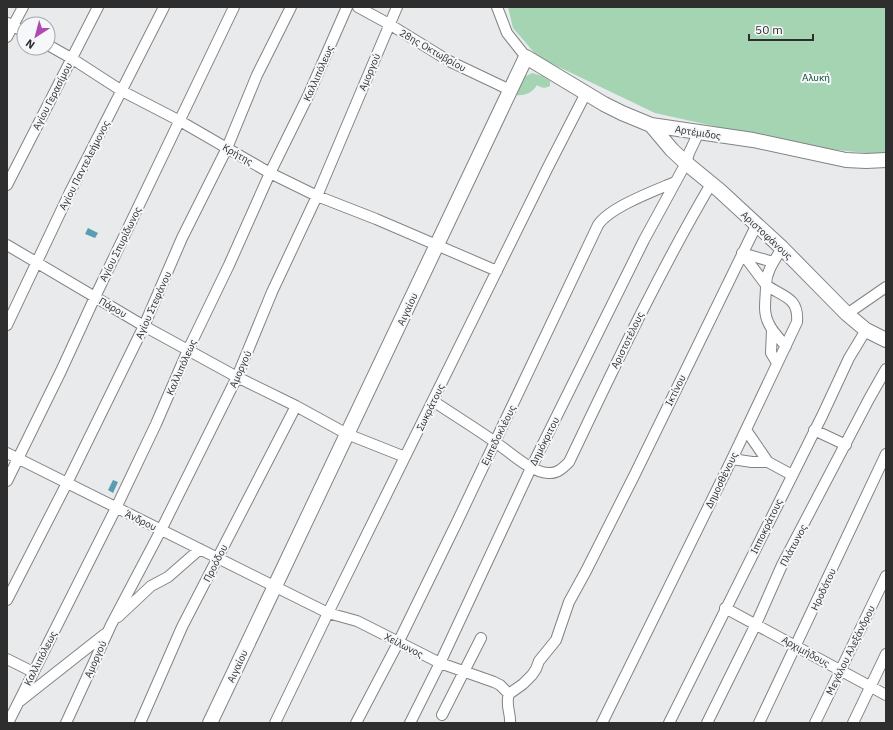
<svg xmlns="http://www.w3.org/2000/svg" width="893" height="730" font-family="'IBM Plex Sans',sans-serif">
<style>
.green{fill:#a4d4b2}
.water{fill:#599cb3}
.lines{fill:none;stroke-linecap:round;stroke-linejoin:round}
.street-casing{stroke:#818385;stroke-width:12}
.secondary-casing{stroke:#818385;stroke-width:16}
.street{stroke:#fff;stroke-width:10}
.secondary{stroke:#fff;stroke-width:14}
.labels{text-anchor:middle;stroke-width:4;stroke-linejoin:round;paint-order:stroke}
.street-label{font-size:10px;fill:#2e2e2f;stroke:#f6f7fa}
.park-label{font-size:10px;fill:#064826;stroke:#f6f7fa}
</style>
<rect width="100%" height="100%" fill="#e8eaec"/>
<path class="green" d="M508,7h378v148l-78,-8 -153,-34 -117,-56 -25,-29z
M532,73l10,3 8,5v5c-6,3 -8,2 -13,-1 -5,8 -12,11 -21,10l8,-18z"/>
<path class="water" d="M88,228l10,5 -3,5 -10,-4z
M113,480l5,2 -5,11 -5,-3z"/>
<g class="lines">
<defs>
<path id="street" d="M358,7l31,17 60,37 61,29
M497,7l10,26 19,24
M8,23l16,9
M7,37l16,-30
M48,45l23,13 51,33 58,30 90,52 47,23 59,23 121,52
M7,185l91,-178
M7,245l137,81 93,51 59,29 51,28 58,23
M742,253l24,32c0,8 -1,15 -1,23 0,16 11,27 21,38
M742,253l31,9
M847,314l39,-27
M7,325l63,-133 94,-185
M772,330l-1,23 6,10
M433,401c21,14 42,27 62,41 15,10 35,30 53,31 9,1 15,-5 21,-11 45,-94 89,-188 142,-278
M746,430l22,32 24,13
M814,430l32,15
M7,453l321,160 29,8 12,6 71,36 54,19 6,3 9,9c-4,11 2,19 1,29
M732,459l20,3h16
M7,481l54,-110 34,-74 139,-290
M7,600l60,-117 77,-157 38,-88 45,-90 30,-73 34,-68
M725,608l161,87
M118,617l33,-31 17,-9 32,-28
M7,659l26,13
M509,694l14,-10 9,-9 4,-6 3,-8 17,-21 13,-38 17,-31 49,-97 122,-250
M20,701l85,-67
M442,715l39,-77
M8,723l108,-215 40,-84 32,-74 41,-85 41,-92 38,-77 39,-89
M66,723l45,-98 50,-95 76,-153 35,-85 45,-96 80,-189
M140,723l42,-96 114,-221
M275,723l53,-110 219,-444 39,-76
M356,723l42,-80 59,-121 141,-297c12,-18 56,-34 77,-43
M410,723l30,-60 91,-195 113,-228 42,-77 3,-10 10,-21
M602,723l130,-264 65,-137c2,-25 -14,-25 -31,-37 0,-14 9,-25 16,-37
M669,723l153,-307 27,-58 17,-28
M707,723l49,-99 26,-59 87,-166 17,-30
M759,723l127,-269
M815,723l71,-147
M853,723l33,-69"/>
<path id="secondary" d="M651,125l21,25 14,13 33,27 63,58 65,66 19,16 20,10
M210,723l316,-666 78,47 18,9 29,12 102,15 93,20 20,1 20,-1"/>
</defs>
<use href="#street" class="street-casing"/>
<use href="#secondary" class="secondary-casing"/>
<use href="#street" class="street"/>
<use href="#secondary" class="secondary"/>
</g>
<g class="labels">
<g class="street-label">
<text transform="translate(433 50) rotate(30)" y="4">28ης Οκτωβρίου</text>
<text transform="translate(369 72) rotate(-67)" y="4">Αμοργού</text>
<text transform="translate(318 73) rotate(-66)" y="4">Καλλιπόλεως</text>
<text transform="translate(52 96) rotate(-63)" y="4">Αγίου Γερασίμου</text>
<text transform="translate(698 132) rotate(9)" y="4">Αρτέμιδος</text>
<text transform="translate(238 154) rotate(30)" y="4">Κρήτης</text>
<text transform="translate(84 165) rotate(-63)" y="4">Αγίου Παντελεήμονος</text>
<text transform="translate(767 235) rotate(43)" y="4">Αριστοφάνους</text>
<text transform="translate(120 244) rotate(-64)" y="4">Αγίου Σπυρίδωνος</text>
<text transform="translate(153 305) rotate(-66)" y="4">Αγίου Στεφάνου</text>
<text transform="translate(113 307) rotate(30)" y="4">Πάρου</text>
<text transform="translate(407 309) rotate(-65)" y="4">Αιγαίου</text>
<text transform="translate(627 340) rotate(-64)" y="4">Αριστοτέλους</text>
<text transform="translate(181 367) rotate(-66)" y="4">Καλλιπόλεως</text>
<text transform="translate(240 369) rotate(-66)" y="4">Αμοργού</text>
<text transform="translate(675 390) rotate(-64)" y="4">Ικτίνου</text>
<text transform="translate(430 407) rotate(-64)" y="4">Σωκράτους</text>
<text transform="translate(498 435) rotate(-64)" y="4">Εμπεδοκλέους</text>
<text transform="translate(544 441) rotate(-63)" y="4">Δημόκριτου</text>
<text transform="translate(721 480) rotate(-64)" y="4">Δημοσθένους</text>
<text transform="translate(141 520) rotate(26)" y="4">Άνδρου</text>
<text transform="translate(766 526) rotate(-64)" y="4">Ιπποκράτους</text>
<text transform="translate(793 545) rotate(-62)" y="4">Πλάτωνος</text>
<text transform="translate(215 563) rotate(-63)" y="4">Προόδου</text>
<text transform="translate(823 589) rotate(-65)" y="4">Ηροδότου</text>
<text transform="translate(404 645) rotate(27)" y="4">Χείλωνος</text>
<text transform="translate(850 650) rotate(-64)" y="4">Μεγάλου Αλεξάνδρου</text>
<text transform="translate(806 651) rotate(29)" y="4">Αρχιμήδους</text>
<text transform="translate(40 658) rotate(-63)" y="4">Καλλιπόλεως</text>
<text transform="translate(95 659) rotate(-66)" y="4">Αμοργού</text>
<text transform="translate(237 666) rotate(-65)" y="4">Αιγαίου</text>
</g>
<g class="park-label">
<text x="816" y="81">Αλυκή</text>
</g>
</g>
<rect width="893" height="730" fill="none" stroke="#2e2e2f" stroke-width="16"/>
<g transform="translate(36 36) rotate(216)"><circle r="19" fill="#f6f7fa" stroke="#a6a7a9"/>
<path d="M0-3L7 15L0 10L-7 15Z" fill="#ae4ab0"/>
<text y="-6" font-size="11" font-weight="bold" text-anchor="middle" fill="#2e2e2f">N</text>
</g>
<path d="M749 34v6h64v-6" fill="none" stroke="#2e2e2f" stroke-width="2"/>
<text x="755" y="34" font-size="12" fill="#2e2e2f" stroke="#f6f7fa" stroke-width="3" paint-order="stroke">50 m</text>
</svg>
